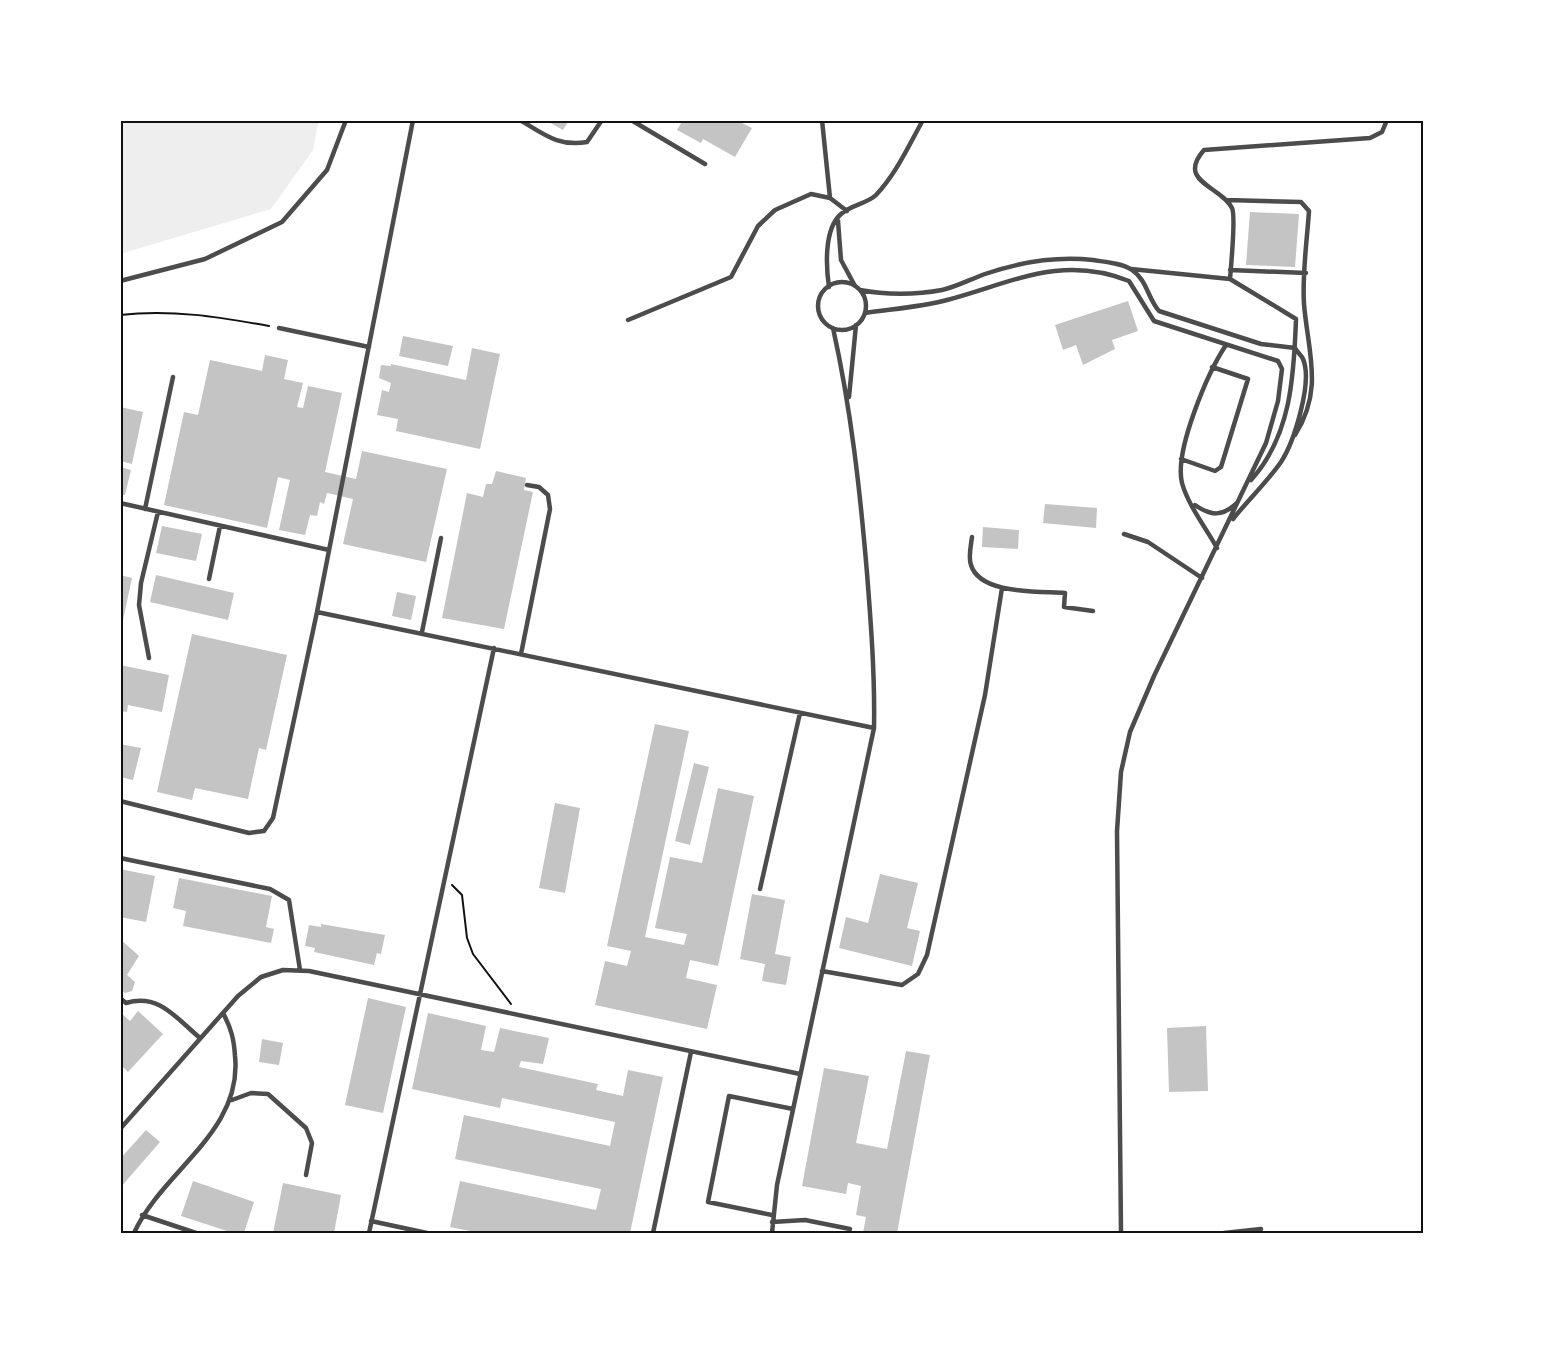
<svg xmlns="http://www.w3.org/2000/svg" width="1543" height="1353" font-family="Karla,sans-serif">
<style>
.green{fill:#eee}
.building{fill:#c4c4c4}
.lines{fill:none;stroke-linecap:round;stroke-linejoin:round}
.path{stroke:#111;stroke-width:2}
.service{stroke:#4c4c4c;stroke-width:4.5}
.neatline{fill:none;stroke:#111;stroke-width:2}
</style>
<rect width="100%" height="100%" fill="#fff"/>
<path class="green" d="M120,120h199l-6,30 -42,59 -151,45z"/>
<path class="building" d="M545,120h24l-6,10z
M683,120h61l-2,3 10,5 -17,29 -32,-18 -2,4 -24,-13z
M1250,212l49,2 -4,53 -49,-2z
M1128,301l10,30 -26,9 3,9 -32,16 -7,-20 -13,5 -8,-25z
M403,336l50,10 -5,20 -49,-10z
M472,348l28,6 -20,95 -84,-18 2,-12 -21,-4 5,-25 7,2 2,-9 -12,-5 2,-13 10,1v-2l75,16z
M265,355l23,5 -4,19 19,4 -6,24 6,1 5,-22 34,7 -17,79 31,7 6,-28 85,18 -21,93 -83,-18 10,-45 -26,-6 -3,11 -4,-2 -3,14 -7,-1 -5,20 -26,-5 11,-50 -12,-3 -11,51 -103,-23 20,-93 14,3 12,-55 52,11z
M120,407l23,5 -11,52 -12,-3z
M120,467l11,3 -6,25 -5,-1z
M496,471l30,7 -2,12 9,2 -29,137 -62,-11 25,-125 16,4 3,-13h6z
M1045,504l52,4 -1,20 -53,-5z
M162,526l40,8 -6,27 -40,-8z
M983,527l36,3 -1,19 -36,-2z
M120,575l12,3 -11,51h-1z
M156,575l78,18 -6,27 -78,-18z
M397,592l19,4 -5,24 -19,-4z
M192,634l95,21 -21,95 -7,-2 -11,51 -53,-11 -3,12 -35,-8z
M120,665l49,10 -7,37 -34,-7 -1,7 -7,-1z
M655,724l34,7 -44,206 39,8 3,-11 -32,-6 15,-71 32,6 16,-75 36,8 -36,170 -28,-6 -4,18 31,7 -10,44 -112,-24 10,-44 22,5 4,-15 -24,-5z
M120,744l21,4 -8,32 -13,-3z
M694,763l15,4 -19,78 -15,-4z
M555,803l25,5 -15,85 -26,-5z
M120,869l35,7 -9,46 -26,-5z
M880,874l38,9 -11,45 13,3 -8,35 -73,-18 7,-31 22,6z
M179,878l93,18 -6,31 8,2 -3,14 -88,-17 3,-15 -13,-3z
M752,894l33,6 -10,54 16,3 -5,28 -24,-4 3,-17 -25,-5z
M321,924l64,11 -4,19 -4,-1 -3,12 -60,-13 1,-4 -10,-2 4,-21 12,2z
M120,939l19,17 -12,19 8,7 -3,9 -7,2 -5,-4z
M368,998l38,9 -23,106 -38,-8z
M138,1011l25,23 -35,38 -8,-8v-52l10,9z
M428,1013l58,13 -5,24 13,2 6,-24 49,10 -6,26 -22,-3 -2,6 79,17 -2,6 27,6 5,-26 35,7 -33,156h-150l-30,-6 10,-46 136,29 5,-21 -146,-30 9,-44 146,31 5,-24 -113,-24 -2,10 -88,-19z
M1206,1026l2,65 -39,1 -2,-64z
M262,1039l21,4 -4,22 -20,-3z
M906,1051l24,4 -33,178h-34l3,-16 -10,-2 5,-29 -13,-3 -2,11 -44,-8 22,-118 45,8 -13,67 31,6z
M146,1130l14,12 -40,46v-29z
M193,1181l61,21 -10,31h-11l-52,-17z
M283,1183l58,12 -7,38h-61z"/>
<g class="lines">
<path class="path" d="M120,315c51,-6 99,2 149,11
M452,885l10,10 5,43 6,16 38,50"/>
<path class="service" d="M520,120c24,14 38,27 67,22l15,-22
M631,120l74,44
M822,120l8,78
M1226,200l75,2 8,9c-2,30 -7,63 -5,93 4,49 20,85 -9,131
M838,221l3,39 14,26
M1131,269l99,10 66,40c-2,57 -5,117 -45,161
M1230,270l76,3
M1230,279c1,-13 6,-63 2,-71 -11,-22 -56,-26 -28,-58l166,-12 12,-6 5,-12
M120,281l85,-22 77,-37 45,-52 19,-50
M818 306a24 24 0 1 1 48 0a24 24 0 1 1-48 0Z
M829,287c-3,-20 -5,-57 11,-72 9,-10 27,-11 36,-20 20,-21 33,-50 47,-75
M860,290c25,5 56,5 82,0 14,-3 29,-11 43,-16 35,-12 71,-18 108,-14 12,2 29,3 39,10 15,10 16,29 27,41l102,33 34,4c2,4 7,8 8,11 10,23 -9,83 -22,103 -14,20 -33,38 -48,57
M865,313c27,-4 56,-6 82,-13 64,-17 114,-46 182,-19l25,40 124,40 4,8 -4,32 -12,42 -112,233 -24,56 -9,40 -4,59 4,402
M628,320l103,-43 27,-51 17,-16 36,-16 19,4 17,13
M279,328l90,19
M849,397l7,-72
M1181,459l34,12 6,-4 27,-88 -36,-12
M120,503l209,47
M1195,505c16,11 27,12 42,-2
M145,509l28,-132
M1124,534l24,8 54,36
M972,537c-1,8 -4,20 -1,28 9,30 69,26 94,28l-1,14 29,4
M1217,548c-11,-20 -29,-43 -35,-65 -8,-32 26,-111 44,-138
M209,579l11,-53
M317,612l557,116
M422,632l19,-94
M521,654l29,-145 -2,-14 -9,-8 -12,-2
M149,658l-10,-53 2,-22 17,-71
M120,801l129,32 15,-2 9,-13 44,-206 96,-492
M120,858l150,31 19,11 11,70
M760,889l40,-176
M822,971l80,14 16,-11 9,-19 58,-260 17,-107
M120,998l6,5c33,-10 50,15 74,35
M232,1100l19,-7 17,1 38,34 6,15 -6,32
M120,1129l118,-133 23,-19 22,-7 26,1 491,103
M142,1215l54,18
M772,1215l-64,-13 21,-106 64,13
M371,1221l56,12
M772,1222l33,-2 45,9
M134,1233c28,-62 109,-101 101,-177 -1,-17 -4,-28 -12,-43
M369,1233l125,-585
M653,1233l38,-181
M772,1233l5,-48 97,-457c1,-52 -3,-104 -7,-155 -7,-83 -16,-164 -34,-245
M1224,1233l37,-4"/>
</g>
<rect width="1543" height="1353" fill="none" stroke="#ffffff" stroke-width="243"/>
<rect x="122" y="122" width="1300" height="1110" class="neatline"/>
</svg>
